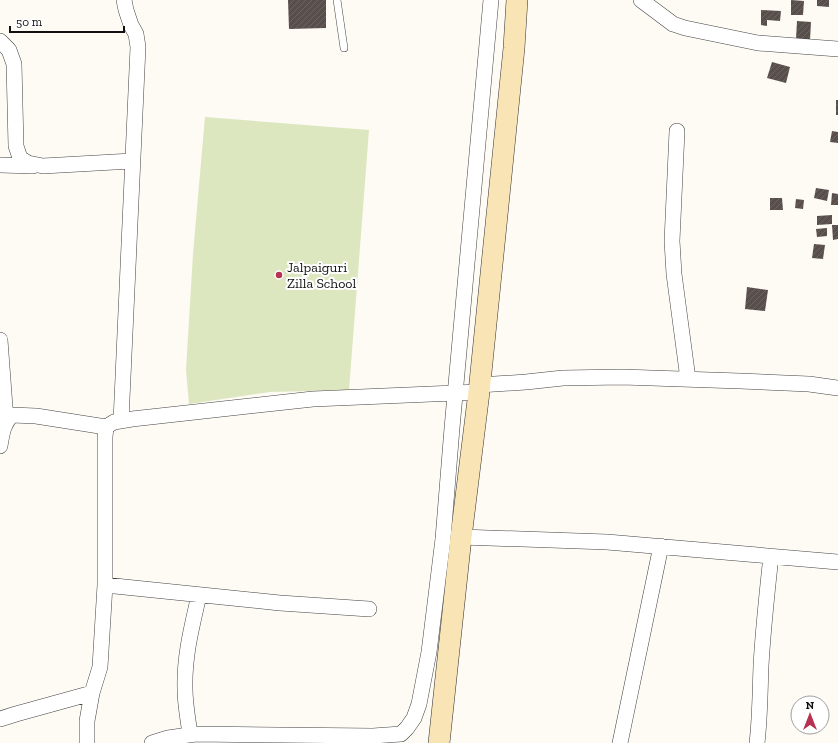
<svg xmlns="http://www.w3.org/2000/svg" width="838" height="743" font-family="'Zilla Slab',serif">
<style>
.park{fill:#dce7bf}
.building{fill:url(#building-hatch)}
.lines{fill:none;stroke-linecap:round;stroke-linejoin:round}
.lane-casing{stroke:#434343;stroke-width:8}
.street-casing{stroke:#434343;stroke-width:16}
.secondary-casing{stroke:#323232;stroke-width:22}
.lane{stroke:#fff;stroke-width:7}
.street{stroke:#fff;stroke-width:15}
.secondary{stroke:#f9e4b5;stroke-width:21}
.poi-dot{fill:#b73252;stroke:#fff;stroke-width:1.5}
.labels{text-anchor:middle;stroke-width:4;stroke-linejoin:round;paint-order:stroke}
.poi-label{font-size:14px;fill:#101010;stroke:#fff;text-anchor:start}
</style>
<defs>
<pattern id="building-hatch" width="6" height="6" patternUnits="userSpaceOnUse"><rect width="6" height="6" fill="#584f4d"/><path d="M-1 1l2-2M0 6l6-6M5 7l2-2" fill="none" stroke="#6b6462"/></pattern>
</defs>
<rect width="100%" height="100%" fill="#fefaf4"/>
<path class="park" d="M205,117l164,13 -20,260 -79,2 -81,12 -3,-34 7,-116z"/>
<path class="building" d="M288,0h38v28l-37,1z
M791,0l13,1 -1,14h-12z
M817,0h12v7l-12,-1z
M761,10l20,1 -1,10 -13,-1v6l-6,-1z
M797,21l14,1 -1,18 -14,-1z
M772,62l18,5 -4,16 -19,-5z
M836,100h2v15h-2z
M832,131l6,1v11l-8,-1z
M816,188l13,2 -2,11 -13,-3z
M832,193l6,1v11h-7z
M770,198h12l1,12h-13z
M796,199l8,1 -1,9 -8,-1z
M832,215v9l-15,1v-9z
M832,225h6v14l-5,1z
M827,228v8l-10,1 -1,-8z
M814,244l11,1 -2,14 -11,-1z
M747,287l21,3 -3,21 -20,-2z"/>
<g class="lines">
<defs>
<path id="lane" d="M337,0l7,48"/>
<path id="street" d="M641,0l32,24 12,4 73,15 80,6
M0,41l9,9 5,14 2,82 4,12 8,5 15,3 89,-5
M677,131l-5,110 2,33 14,105
M0,165l33,1
M0,340l6,80
M479,385l47,-3 37,-4 59,-1 118,4 69,3 29,4
M121,421l17,-374 -2,-13 -5,-9 -5,-15 -2,-10
M0,446c2,-12 3,-22 12,-31l24,1 70,11
M461,537l146,5 231,20
M105,585l175,18 89,6
M0,719l16,-5 76,-21
M190,734c-2,-15 -5,-30 -5,-45 -1,-33 7,-63 14,-94
M87,743v-22l5,-28 8,-26 5,-82v-148l1,-10 8,-5 18,-3 181,-20 166,-7
M152,743l16,-5 28,-4 177,2 28,-2 6,-6 7,-10 5,-14 10,-52 14,-113 9,-111 39,-428
M620,743l41,-197
M757,743c3,-25 3,-51 4,-77 2,-37 6,-73 10,-110"/>
<path id="secondary" d="M439,743l22,-206 18,-145 35,-344 3,-48"/>
</defs>
<use href="#lane" class="lane-casing"/>
<use href="#street" class="street-casing"/>
<use href="#secondary" class="secondary-casing"/>
<use href="#lane" class="lane"/>
<use href="#street" class="street"/>
<use href="#secondary" class="secondary"/>
</g>
<circle class="poi-dot" cx="279" cy="275" r="4"/>
<g class="labels">
<g class="poi-label">
<text x="287" y="272">Jalpaiguri<tspan x="287" dy="16">Zilla School</tspan></text>
</g>
</g>
<g transform="translate(810 715)"><circle r="19" fill="#ffffff" stroke="#9f9f9f"/>
<path d="M0-3L7 15L0 10L-7 15Z" fill="#b73252"/>
<text y="-6" font-size="11" font-weight="bold" text-anchor="middle" fill="#101010">N</text>
</g>
<path d="M10 26v6h114v-6" fill="none" stroke="#101010" stroke-width="2"/>
<text x="16" y="26" font-size="12" fill="#101010" stroke="#ffffff" stroke-width="3" paint-order="stroke">50 m</text>
</svg>
